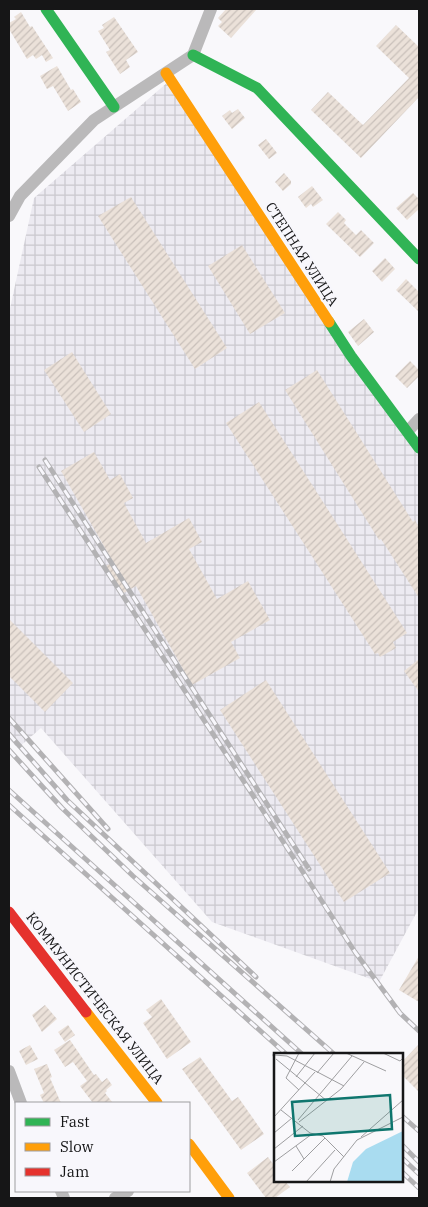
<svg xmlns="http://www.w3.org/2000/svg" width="428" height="1207" font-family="'IBM Plex Serif',serif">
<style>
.industrial{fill:url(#industrial-grid)}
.building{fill:url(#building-hatch)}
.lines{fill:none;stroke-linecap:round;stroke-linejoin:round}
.street{stroke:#bab9ba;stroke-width:12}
.fast{stroke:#30b455;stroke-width:11}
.slow{stroke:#ff9f0a;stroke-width:11}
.jam{stroke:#e5322d;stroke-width:11}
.rail-casing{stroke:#b3b2b4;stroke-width:5}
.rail{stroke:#f8f7fc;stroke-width:3;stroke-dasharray:9;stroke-linecap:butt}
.labels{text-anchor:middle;stroke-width:4.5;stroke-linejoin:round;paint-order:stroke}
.street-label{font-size:14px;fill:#161617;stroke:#f8f7fc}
.inset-road{fill:none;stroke:#9e9ea0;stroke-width:1}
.view{fill:#0f766e;fill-opacity:0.15;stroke:#0f766e;stroke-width:2.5}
.inset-edge{fill:none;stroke:#161617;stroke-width:2.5}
</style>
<defs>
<pattern id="industrial-grid" width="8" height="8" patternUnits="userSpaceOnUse" patternTransform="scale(1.25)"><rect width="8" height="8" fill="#eceaf1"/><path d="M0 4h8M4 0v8" fill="none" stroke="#cac8ce"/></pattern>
<pattern id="building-hatch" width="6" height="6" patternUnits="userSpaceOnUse" patternTransform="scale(1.25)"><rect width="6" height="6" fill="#ebe1d9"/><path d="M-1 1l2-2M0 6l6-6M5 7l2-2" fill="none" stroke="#c9c0ba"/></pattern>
</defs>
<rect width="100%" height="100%" fill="#f9f8fb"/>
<path class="industrial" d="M168,82l251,366v460l-40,74 -167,-60 -171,-194 -23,20 -9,-9v-426l25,-115z"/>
<path class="building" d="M226,9h31l-26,29 -13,-12 4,-4 -4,-4z
M21,12l9,15 2,-1 21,32 -7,4 -4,-7 -6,4 -3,-4 -6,4 -18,-30v-6l7,-4 -2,-2z
M114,17l24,35 -12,8 4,7 -10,7 -14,-22 4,-2 -12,-19 6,-3 -2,-3z
M396,25l23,22v50l-58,61 -50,-48 17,-18 35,33 46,-47 -33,-32z
M57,66l14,24 2,-1 8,13 -13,9 -15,-25 -6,3 -7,-13z
M238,109l7,9 -13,11 -10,-13 8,-6 2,3z
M266,139l11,14 -8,6 -11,-14z
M284,173l7,8v3l-8,7 -8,-9z
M312,186l11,14 -10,7 -2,-3 -5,4 -8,-11z
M413,193l6,6v10l-12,11 -11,-12z
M131,197l96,151 -32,21 -97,-153z
M338,212l8,8 -2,3 12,12 5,-5 13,13 -14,14 -34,-33z
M242,245l43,68 -35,21 -42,-68z
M385,258l10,11 -13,13 -10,-11z
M406,279l13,13v20l-23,-22z
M364,319l10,13 -16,14 -10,-14z
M72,352l39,62 -27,18 -40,-62z
M410,361l9,9v6l-12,12 -12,-12z
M317,370l96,152 2,-2 4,8v70l-38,-59 -2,1 -94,-150z
M259,402l148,231 -14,9 3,6 -16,9 -2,-4 -3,1 -149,-231z
M94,452l16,28 10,-6 13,24 -9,5 22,40 43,-25 13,24 -13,7 28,50 31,-18 22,39 -39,22 9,16 -48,27 -56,-99 -14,8 -16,-28 7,-4 -52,-91z
M9,619l64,64 -28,29 -36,-36z
M419,659v33l-15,-21z
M266,680l124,193 -46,29 -124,-192z
M419,956v46l-20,-12z
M161,999l30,43 -24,17 -24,-36 9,-6 -6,-7z
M45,1005l12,14 -15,13 -10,-17z
M68,1025l7,10 -10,7 -7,-10z
M70,1040l24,35 2,-1 6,8 5,-4 5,7 -6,5 1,1 -2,2 8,10h-20l-13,-17 7,-5 -14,-19 -8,5 -11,-17z
M419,1044v48l-17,-17v-13z
M30,1045l8,14 -12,6 -7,-14z
M200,1057l32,44 6,-4 26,37 -23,16 -59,-81z
M47,1064l5,13 -2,1 11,25h-17l-4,-8 4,-2 -10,-24z
M268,1157l8,11v13h9l5,6 -15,11h-9l-19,-25z"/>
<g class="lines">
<path class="street" d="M9,216l11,-20 74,-76 99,-65 18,-46
M408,431l11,-12
M9,1071l12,32
M61,1191l3,7
M115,1198l13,-7"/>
<path class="fast" d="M46,9l68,98
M193,55l64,33 162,171
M329,322l22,34 68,92"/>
<path class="slow" d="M166,73l163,249
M86,1012l71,91
M189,1144l40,54"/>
<path class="jam" d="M9,912l77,100"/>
<defs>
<path id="rail" d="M45,460l264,409
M39,467l316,485 45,61 19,18
M9,718l99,111
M9,734l58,66 189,177
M9,750l53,58 71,68 201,178
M9,790l293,264
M9,805l277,249
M275,1055l1,1
M402,1116l17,15
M402,1145l17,17
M402,1158l17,16
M402,1172l17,16"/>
</defs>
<use href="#rail" class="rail-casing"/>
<use href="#rail" class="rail"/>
</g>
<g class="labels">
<g class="street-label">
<text transform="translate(302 254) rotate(57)" y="5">СТЕПНАЯ УЛИЦА</text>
<text transform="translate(95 998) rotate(52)" y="5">КОММУНИСТИЧЕСКАЯ УЛИЦА</text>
</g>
</g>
<g transform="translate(274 1053)">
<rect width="129" height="129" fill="#f9f8fb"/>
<path d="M129,78v51h-56l6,-20 13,-13z" fill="#a9dcf0"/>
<path class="inset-road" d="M72,0l40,18M109,0l17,8 3,-3M0,2l13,1 57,30M2,6l51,42M43,20l17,-20M22,24l19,-24M25,37l-13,-12 13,-25M7,57l29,23 13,3 21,21M0,64l41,-45M24,67l54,-64M25,69l42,-33 23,-27M0,80l18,-15M87,84l42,-37M22,93l8,13M0,96l29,-23M0,109l38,-28M18,118l33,-33M32,129l29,-32M56,129l4,-13 23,-29 46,-23"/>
<path class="view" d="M116,42l2,34 -97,7 -3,-34z"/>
<rect width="129" height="129" class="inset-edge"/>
</g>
<rect width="428" height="1207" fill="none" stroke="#161617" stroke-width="20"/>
<rect x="15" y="1102" width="175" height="90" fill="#f8f7fc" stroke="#9e9da0"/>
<rect x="25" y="1118" width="25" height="8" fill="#30b455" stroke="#9e9da0"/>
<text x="60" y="1127" font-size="15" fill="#161617">Fast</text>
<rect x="25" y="1143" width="25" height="8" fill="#ff9f0a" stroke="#9e9da0"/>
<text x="60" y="1152" font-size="15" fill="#161617">Slow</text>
<rect x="25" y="1168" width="25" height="8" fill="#e5322d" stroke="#9e9da0"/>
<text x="60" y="1177" font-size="15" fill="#161617">Jam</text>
</svg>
